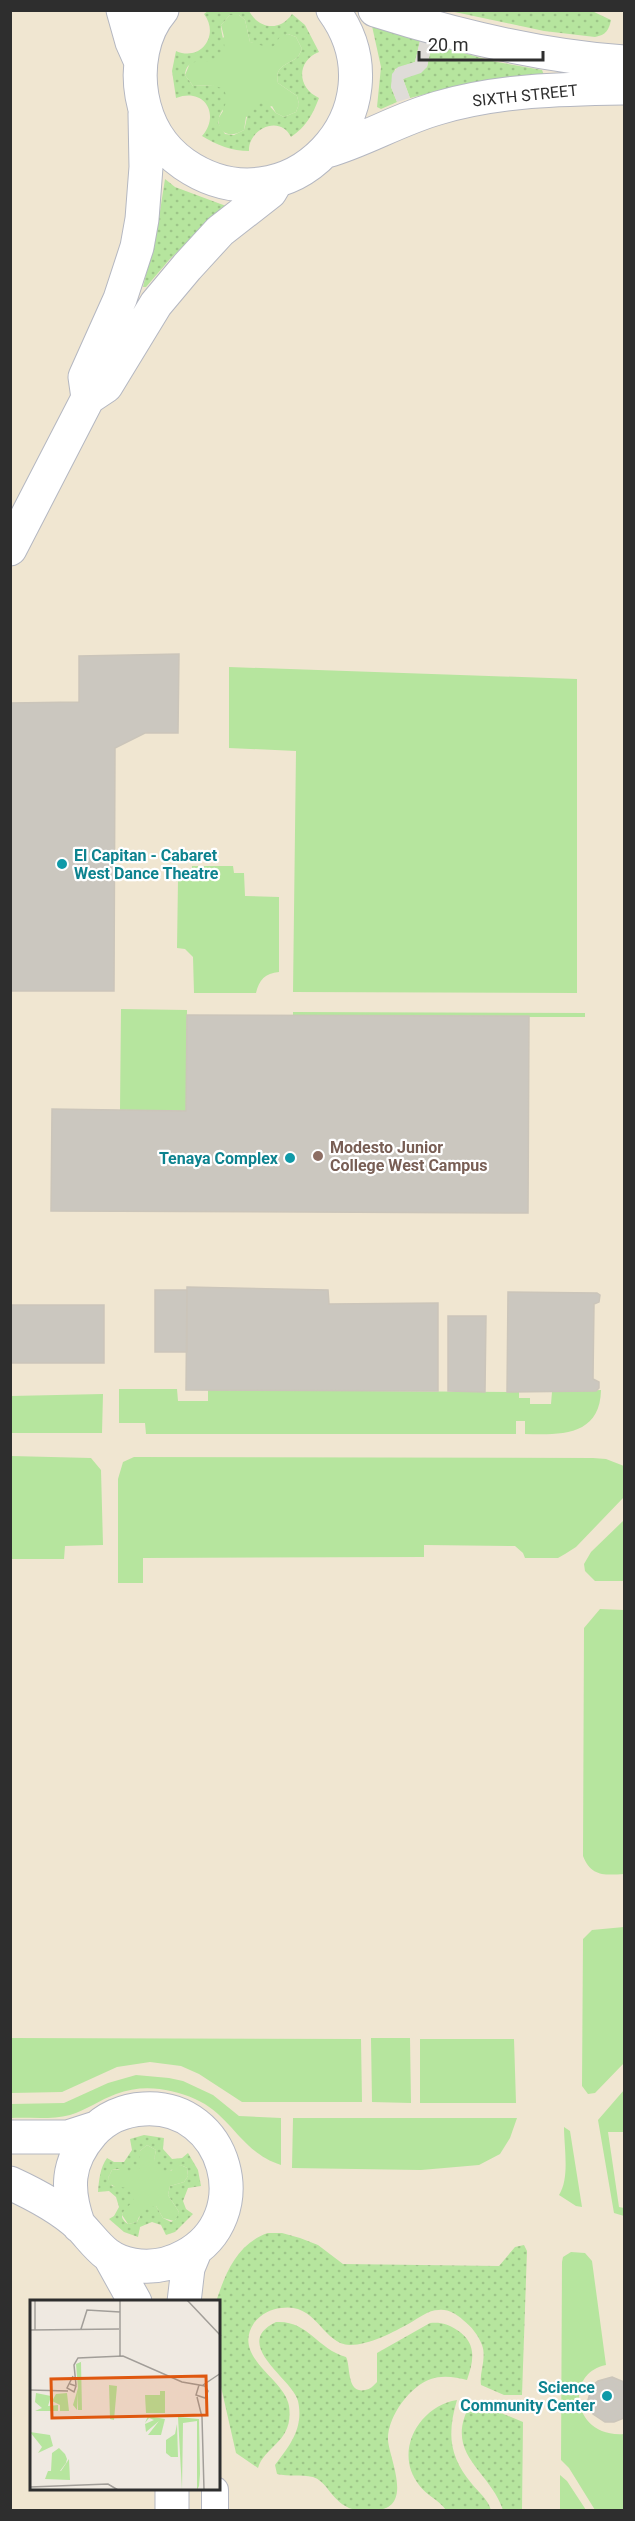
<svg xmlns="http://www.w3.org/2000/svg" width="635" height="2521" font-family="Roboto,sans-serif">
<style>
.education{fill:#f0e6d1;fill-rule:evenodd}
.grass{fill:#b6e59e}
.park{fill:url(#park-dots);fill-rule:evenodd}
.plaza{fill:#dfdcd8}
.building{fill:#cbc7bf;stroke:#cbc5ba;stroke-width:1.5}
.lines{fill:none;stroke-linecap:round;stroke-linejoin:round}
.lane-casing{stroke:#b4b7c1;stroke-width:28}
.street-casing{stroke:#b4b7c1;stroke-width:35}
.lane{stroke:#fff;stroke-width:26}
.street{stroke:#fff;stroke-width:33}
.culture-dot{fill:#0f9aa8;stroke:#fff;stroke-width:2}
.education-dot{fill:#8d6e63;stroke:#fff;stroke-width:2}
.labels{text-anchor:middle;stroke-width:4.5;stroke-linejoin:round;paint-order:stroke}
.street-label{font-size:16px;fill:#2e2e2e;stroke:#fff}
.culture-label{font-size:16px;font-weight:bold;fill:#0d838f;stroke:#fff;text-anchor:end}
.education-label{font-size:16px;font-weight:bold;fill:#785e54;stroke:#fff;text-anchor:start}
.inset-road{fill:none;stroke:#a29e99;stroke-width:1.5}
.view{fill:#df570e;fill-opacity:0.15;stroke:#df570e;stroke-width:3}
.inset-edge{fill:none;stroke:#2e2e2e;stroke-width:3}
</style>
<defs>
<pattern id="park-dots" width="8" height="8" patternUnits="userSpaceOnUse" patternTransform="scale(1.5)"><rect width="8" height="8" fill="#b6e59e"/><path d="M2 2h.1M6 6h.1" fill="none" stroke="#9dc588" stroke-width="1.8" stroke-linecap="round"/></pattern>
</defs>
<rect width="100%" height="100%" fill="#efe9e1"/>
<path class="education" d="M11,11h613v2499h-613zM32,2302h187v188h-187z"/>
<path class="grass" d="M230,15h9l6,5 5,22c19,3 22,-4 38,-8l8,3 6,12 -4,8c-11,8 -24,9 -20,26l19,13 2,8 -3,8 -12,5 -8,-4 -4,-7 -26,11 -2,13c-13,8 -25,5 -26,-11l5,-8 -10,-26 -20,1 -8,-11 5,-12 8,-3 26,-23 -3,-12z
M229,667l348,12v314l-284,-1 3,-241 -67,-3z
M192,866h41l1,7h10l1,23 34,1v75c-14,1 -20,8 -23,21h-62l-1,-36 -8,-8 -8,-1 1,-68h14z
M121,1009l66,1 -1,101 -66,-1z
M293,1012l292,1v4h-292z
M119,1389h58l1,12h30v-11l311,2v6h11v6h21l1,-12 49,-2c-1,46 -40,45 -76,44v-13h-9v13h-370l-1,-11h-26z
M103,1394l-1,39h-91v-37z
M11,1456l80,2 10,12 2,75 -38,1 -1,13h-53z
M134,1457l459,1 13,1 18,7v31l-48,50 -11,7 -7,4h-33l-2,-5 -8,-7 -91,-1v12l-281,1v25h-25v-104l5,-17z
M624,1520v61h-29l-10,-10 -1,-7 7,-12z
M600,1609l24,1v264c-19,1 -33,3 -41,-18l1,-228z
M624,1927v136l-29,30 -7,1 -6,-8 1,-147 9,-9z
M11,2038l350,1 1,63h-120l-43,-28 -18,-8 -31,-4 -33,5 -55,25 -51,1z
M371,2038h39l1,65 -39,-1z
M420,2039h94l2,64h-96z
M136,2075l33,3 14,3 30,14 26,21 42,2v47c-41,-13 -49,-50 -86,-66 -25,-11 -53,-15 -79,-5 -16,6 -30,16 -46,21 -19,5 -40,2 -59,3v-14l53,-1 44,-20z
M624,2090v42h-16l11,75 5,1v8l-10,-3 -16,-93z
M293,2118h224l-7,20 -10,16 -21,11 -58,5 -129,-2z
M564,2127l6,4 12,76 -6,-1 -17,-11c11,-17 5,-48 5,-68z
M147,2145l9,5 -2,10 17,11c4,-7 9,-7 16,-3l1,8 -4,6 -14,4 -2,9 11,17 -1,5 -4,4 -11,-3 -7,-12 -17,11 -2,5 -9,2 -6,-9 2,-6 9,-9 -3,-5 -20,-11 -2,-6 4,-8 28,-2v-17z
M571,2252l14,1 7,8 14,104c-42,8 -34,73 18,69v76h-29l-26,-42 -8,-8 1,-198 1,-5z
M560,2475l7,6 19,29h-26z"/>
<path class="park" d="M209,10l40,1c10,18 31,21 43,3l13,11 14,27c-23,9 -22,36 0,46 -6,16 -13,29 -28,39 -11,-23 -43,-8 -42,14 -17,0 -32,-6 -47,-15 19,-22 2,-49 -26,-38l-4,-27 4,-20c25,11 44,-16 28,-37zM230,15h9l6,5 5,22 20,6 5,-3 4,-7 9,-4 8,3 6,12 -4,8c-11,8 -24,9 -20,26l19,13 2,8 -3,8 -12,5 -8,-4 -12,-13c-19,4 -15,15 -20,30l-10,5 -9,-1 -7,-11c1,-15 13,-15 6,-34l-11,-4 -20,1 -8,-11c2,-19 20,-12 34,-14 11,-14 2,-21 2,-36z
M450,11h142l19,9c-2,10 -5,15 -16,17l-51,-6z
M372,26l48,15 -5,21 -20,7 -4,18 6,15 -16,7 -4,-2 4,-40z
M432,44l60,17 50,9 2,5 -79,9 -55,14 -7,-19 24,-12z
M165,179l10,8 51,19 -56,53 -24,28h-3l15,-63z
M144,2135l20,3 -1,11 9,10 10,-1 6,-5 10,17 3,16 -13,2 -5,13 3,8 7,5 -18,18 -9,3 -5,-10 -9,-3 -12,5 -2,10 -14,-5 -15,-13 5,-3 5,-9 -3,-10 -7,-6 -11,1c1,-12 2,-24 9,-34l7,4h10l8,-12 -2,-11zM147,2145l9,5 -2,10 2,7 9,7c9,-4 12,-12 22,-6l1,8 -4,6 -14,4 -2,9 11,17 -3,7 -5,3 -8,-4 -7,-12 -11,1 -8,15 -9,2c-14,-9 0,-16 6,-24l-6,-12 -16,-2 -4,-8 4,-8 6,-1 14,6 8,-7v-17z
M268,2233h14l18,5 18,7 25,19 156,2 16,-19 9,-2 3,6 -5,144h-18l-23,-10c-2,-13 6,-26 1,-40 -4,-10 -10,-18 -19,-25 -7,-6 -15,-11 -24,-10 -11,0 -20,8 -29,13 -16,9 -41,22 -60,22 -28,-1 -33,-43 -69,-37 -10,1 -20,6 -27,15 -23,35 31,55 35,83 5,36 -24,39 -31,62l-22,-15 -17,-75v-76h-3c9,-28 21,-59 52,-69z
M276,2322c32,-2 40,26 70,35 5,9 0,37 19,33 6,-1 8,-4 12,-8v-29l53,-30c11,-1 18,1 27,7 20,13 17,30 10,50 -11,-3 -25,-5 -36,-1 -21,7 -44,38 -43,61 1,18 26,67 -11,70 -25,3 -35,-2 -50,-22 -4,-5 -8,-9 -14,-11 -12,-3 -25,0 -36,-3l-2,-9c15,-20 29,-37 23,-64 -5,-22 -68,-57 -22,-79z
M457,2400c-10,34 -8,56 15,84 8,10 15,14 19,26h-45c-7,-10 -20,-15 -27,-25 -26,-33 0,-79 38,-85z
M472,2401l51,21 -1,88h-19c-14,-42 -62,-56 -31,-109z"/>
<path class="plaza" d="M420,41l12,3 -5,23 -6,6 -18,6 7,19 -13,4 -6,-15 1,-13 6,-7 17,-5z"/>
<path class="building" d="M179,654l-1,79h-33l-30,15 -1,243h-104v-288l69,-1v-46z
M187,1015l342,1 -1,197 -477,-2 1,-102 134,2z
M187,1287l141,3 1,14 109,-1v88l-252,-1z
M155,1290h32v62h-32z
M508,1292l89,1 3,2 -1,7 -5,2 -1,75 6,3v6l-3,3 -89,1z
M10,1305h94v58h-94z
M448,1316h38l-1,76 -37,-1z
M612,2377l12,5v36l-10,4h-9l-12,-8 -5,-14 4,-14 6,-5z
M612,2377l12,5v36l-10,4h-9l-12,-8 -5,-14 4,-14 6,-5z"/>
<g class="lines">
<defs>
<path id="lane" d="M215,2490v20"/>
<path id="street" d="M123,10l9,32 8,18
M162,10c-20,23 -25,58 -20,86 5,28 19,52 42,68 103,71 222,-54 149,-154
M375,10c82,26 164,46 249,52
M327,151c38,-11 72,-32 111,-43 61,-18 123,-19 186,-20
M88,398l-3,-21 35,-78 17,-52 5,-28 4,-52 -1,-53
M10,549l78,-151 18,-12 50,-82 31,-37 33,-36 50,-39 6,-10
M10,2137h58l28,-9
M10,2183c24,11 51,25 70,43 17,18 25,34 53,39 18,3 36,0 52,-9 73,-39 42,-152 -41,-147 -20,1 -39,9 -52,24 -26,30 -26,57 -13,93
M110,2257l25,45
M184,2302l4,-34 7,-17
M172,2510v-20"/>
</defs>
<use href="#lane" class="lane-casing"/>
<use href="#street" class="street-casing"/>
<use href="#lane" class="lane"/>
<use href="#street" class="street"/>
</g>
<g class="culture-dot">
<circle cx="62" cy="864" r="6"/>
<circle cx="290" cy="1158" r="6"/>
<circle cx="607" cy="2396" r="6"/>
</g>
<circle class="education-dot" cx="318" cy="1156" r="6"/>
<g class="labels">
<g class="street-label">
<text transform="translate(525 95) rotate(-6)" y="6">SIXTH STREET</text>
</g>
<g class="culture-label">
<text x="74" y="861" text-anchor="start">El Capitan - Cabaret<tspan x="74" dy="18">West Dance Theatre</tspan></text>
<text x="278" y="1164">Tenaya Complex</text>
<text x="595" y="2393">Science<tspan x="595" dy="18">Community Center</tspan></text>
</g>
<g class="education-label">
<text x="330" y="1153">Modesto Junior<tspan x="330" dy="18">College West Campus</tspan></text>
</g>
</g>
<g transform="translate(30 2300)">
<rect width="190" height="190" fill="#efe9e1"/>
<path d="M58,59l-7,3 1,48h-4l-1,-17v17l-4,-5 5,-17 -2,-24zM79,85l8,1 -3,34 -4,-1zM130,91h5v22h-19l-1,-18h15zM118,116l17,3 -4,16h-13l11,-14 -13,11 -1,-8 9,-4 -5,-2 -4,5zM148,117l21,2 1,55 -1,12 -2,4v-69l-14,2 -1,67zM147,124l1,33h-7l-5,-4v-13l9,-6zM29,148l6,6 2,5h-6h6l-1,4 -6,8h-9l1,-18zM39,159l1,21 -25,-1 3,-8h13z" fill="#b6e59e"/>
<path d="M6,93l15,3 -3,10 10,-1v6h-23l7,-3 -7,-6zM37,93l2,18h-9v-6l-8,-4 4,-7zM0,132l20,3 3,11 -15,7 4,-6z" fill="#b6e59e"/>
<path class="inset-road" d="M5,0v30M90,0v56M157,0l34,36M51,29l6,-19 33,2M0,30l89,-1M40,84l6,2 -2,6 -7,-4 6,-12M46,85l-2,-20 4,-7 45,-2 59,26 23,4 3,5 -3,7 -9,-3 3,-10M173,85l18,-12M0,90l38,1M167,97l5,20 2,73M0,187l78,-3 10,6"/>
<path class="view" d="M176,76l1,39 -155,3 -1,-39z"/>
<rect width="190" height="190" class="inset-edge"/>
</g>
<rect width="635" height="2521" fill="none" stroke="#2e2e2e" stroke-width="24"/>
<path d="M419 51v9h124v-9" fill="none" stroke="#2e2e2e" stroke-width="3"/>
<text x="428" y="51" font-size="18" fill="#2e2e2e" stroke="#ffffff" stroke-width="4.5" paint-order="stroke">20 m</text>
</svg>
